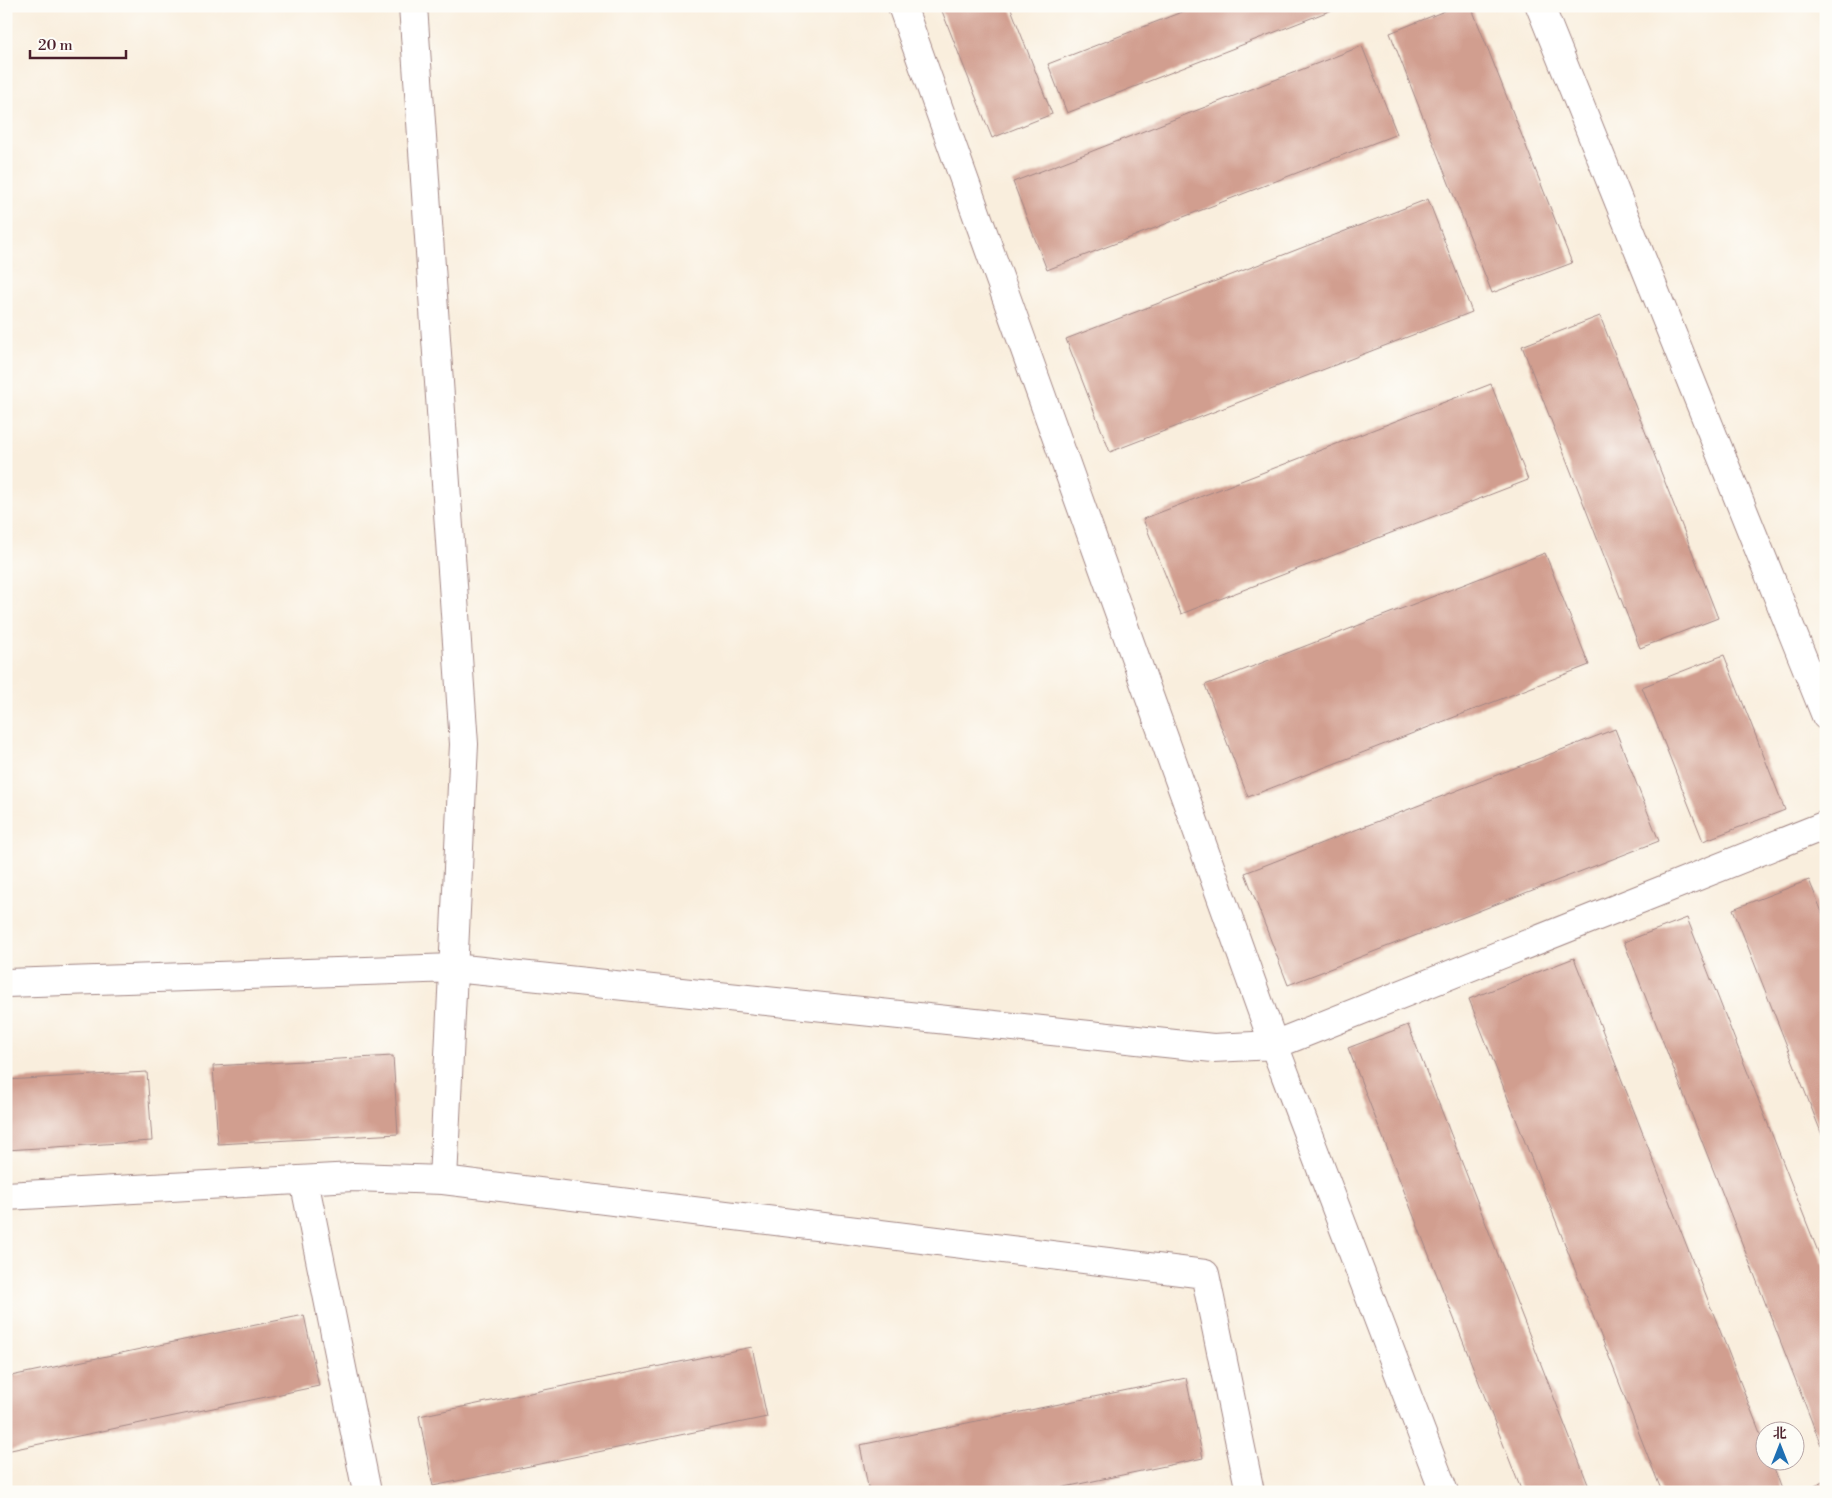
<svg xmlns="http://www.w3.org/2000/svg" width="1832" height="1498" font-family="'Libre Bodoni','Noto Serif SC',serif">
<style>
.building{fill:#d19e8f}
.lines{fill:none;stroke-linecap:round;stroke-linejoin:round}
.minor-casing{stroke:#a28684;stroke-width:30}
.minor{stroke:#fff;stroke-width:28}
</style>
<rect width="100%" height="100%" fill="#fdfcf7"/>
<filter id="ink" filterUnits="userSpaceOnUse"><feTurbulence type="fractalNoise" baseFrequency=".02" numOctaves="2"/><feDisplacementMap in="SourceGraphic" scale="10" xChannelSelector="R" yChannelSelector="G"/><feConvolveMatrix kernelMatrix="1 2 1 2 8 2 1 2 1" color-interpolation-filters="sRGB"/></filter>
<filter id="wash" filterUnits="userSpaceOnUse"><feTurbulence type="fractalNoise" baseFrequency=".0096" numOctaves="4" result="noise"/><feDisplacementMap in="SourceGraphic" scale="20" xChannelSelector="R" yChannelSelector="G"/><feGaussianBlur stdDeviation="1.12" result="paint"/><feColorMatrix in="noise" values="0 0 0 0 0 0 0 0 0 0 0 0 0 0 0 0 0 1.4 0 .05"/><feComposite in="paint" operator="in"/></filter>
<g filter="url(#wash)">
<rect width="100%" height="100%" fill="#f9eedd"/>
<g id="blocks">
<path class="building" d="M940,6h70l42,108 -60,24z
M1197,6h145l-275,107 -19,-49z
M1457,6h14l101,257 -80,30 -102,-260z
M1362,46l35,88 -350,136 -34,-88z
M1428,199l44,113 -362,140 -44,-113z
M1600,316l118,302 -78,30 -118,-302z
M1491,384l37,96 -347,134 -38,-95z
M1545,553l44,112 -341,132 -43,-112z
M1724,655l61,155 -82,31 -61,-154z
M1615,729l44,112 -371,144 -43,-112z
M1809,880l17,42v223l-93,-236z
M1687,918l139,354v171l-5,2 -197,-503z
M1574,958l190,485v17h7l12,32h-121l-193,-493z
M1408,1025l183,467h-69l-174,-444z
M393,1056l5,78 -180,10 -5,-78z
M147,1072l5,69 -146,9v-70z
M304,1315l15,71 -313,65v-74z
M752,1347l15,70 -334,69 -14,-70z
M1186,1378l17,80 -162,34h-172l-9,-47z
M1826,1481v11h-8l-3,-6z"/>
</g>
</g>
<g filter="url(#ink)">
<use href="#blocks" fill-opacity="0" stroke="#a28684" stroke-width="1"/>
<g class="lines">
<defs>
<path id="minor" d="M413,6l51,738 -21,436
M902,6l372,1039 170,447
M1540,6l286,710
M6,983l448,-15 759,80 61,-3 552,-220
M304,1180l63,312
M6,1196l347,-19 90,3 762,94 45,218"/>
</defs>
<use href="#minor" class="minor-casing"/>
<use href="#minor" class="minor"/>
</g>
</g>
<rect width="1832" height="1498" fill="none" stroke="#fdfcf7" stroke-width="25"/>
<g transform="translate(1780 1446)"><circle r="24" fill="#fdfcf7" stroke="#b5a4a5"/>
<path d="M0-4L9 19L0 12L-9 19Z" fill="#1f6fb2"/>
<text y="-8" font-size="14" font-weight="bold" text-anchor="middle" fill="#4a1f2b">北</text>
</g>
<path d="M30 50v8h96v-8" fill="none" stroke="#4a1f2b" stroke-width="2.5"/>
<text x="38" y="50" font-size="15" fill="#4a1f2b" stroke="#fdfcf7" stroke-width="4" paint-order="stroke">20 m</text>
</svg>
